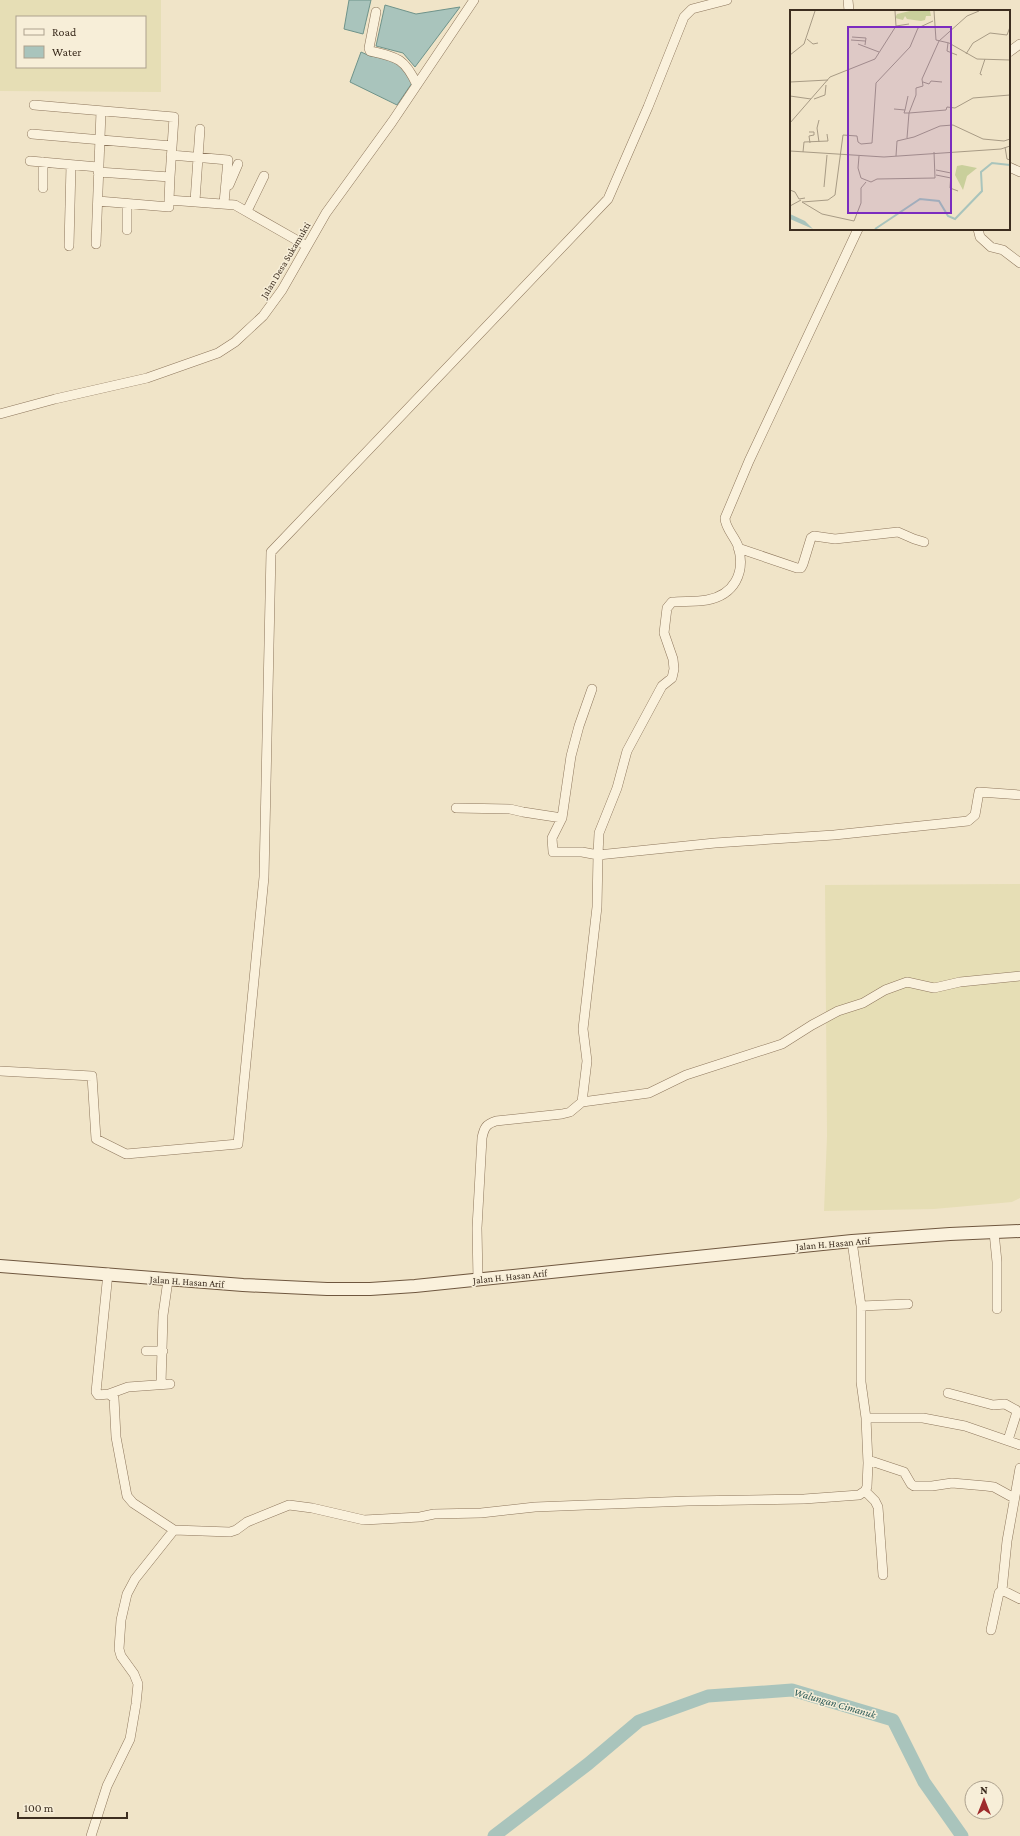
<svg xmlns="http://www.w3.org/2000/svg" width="1020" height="1836" font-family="'Crimson Pro',serif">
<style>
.farmland{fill:#e6deb5;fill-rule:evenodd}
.water{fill:#a9c4bc;stroke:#6f938a}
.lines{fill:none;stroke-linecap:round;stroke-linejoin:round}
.river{stroke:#a9c4bc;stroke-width:13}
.street-casing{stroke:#8d765c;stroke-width:10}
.secondary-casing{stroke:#6f573f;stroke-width:14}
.street{stroke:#faf1dc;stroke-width:9}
.secondary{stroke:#faf1dc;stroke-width:12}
.labels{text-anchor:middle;stroke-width:3;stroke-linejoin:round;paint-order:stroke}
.street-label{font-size:10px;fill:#3d2e20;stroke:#f7eed8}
.water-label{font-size:11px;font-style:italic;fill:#2f5d5a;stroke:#f7eed8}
.inset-river{fill:none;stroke:#a9c4bc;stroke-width:2}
.inset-road{fill:none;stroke:#a89b85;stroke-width:1}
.view{fill:#7b2cbf;fill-opacity:0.15;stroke:#7b2cbf;stroke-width:2}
.inset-edge{fill:none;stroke:#3d2e20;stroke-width:2}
</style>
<rect width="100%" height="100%" fill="#f0e4c8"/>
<path class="farmland" d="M0,0h161v92l-161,-1zM17,17h128v50h-128z
M1020,884v314l-8,4 -78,7 -110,2 3,-75 -2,-251z"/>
<path class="water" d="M349,0h22l-8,34 -19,-5z
M385,5l31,9 44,-7 -45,60 -12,-14 -27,-7z
M361,52l9,4 30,4 12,23 -15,22 -47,-23z"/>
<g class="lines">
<path class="river" d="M494,1836l94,-72 51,-43 69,-25 84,-6 101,30 31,62 38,54"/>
<defs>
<path id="street" d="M848,0l1,11
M376,12l-7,36 1,3c28,6 35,8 47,34
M1009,52l11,-8
M34,105l140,12 -4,60
M32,134l140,12
M171,155l57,5 -4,43
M30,161l68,6
M1009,167l11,5
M98,172l72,5 -1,23 66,5 72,41
M229,185l9,-21
M43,188v-26
M98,201l71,6v-7
M195,201l5,-72
M127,204v26
M247,211l17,-35
M978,229l2,8 11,10 12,3 17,13
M96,244l5,-133
M69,246l2,-81
M0,414l55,-15 92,-21 71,-25 17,-11 28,-26 19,-26 44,-77 66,-91 82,-122
M738,548l59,20h4l2,-4 8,-26 3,-2 21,3 63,-7 16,7 10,3
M456,808l54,1 13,3 39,6 -10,20 1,14h29l16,3 1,-22 18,-45 10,-37 35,-65 10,-8 2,-9 -1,-10 -9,-26 3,-25 5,-6c11,-1 24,0 35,-2 27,-5 39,-27 31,-54 -3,-9 -13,-18 -13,-28l24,-57 109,-232
M562,818l9,-62 8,-30 13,-37
M0,1071l92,5 4,63 30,15 112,-10 26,-267 7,-325 337,-353 40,-92 36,-90 8,-8 35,-9
M582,1102l5,-41 -4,-32 14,-122 1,-52 117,-12 119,-8 134,-14 7,-6 4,-23 41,3
M994,1232l3,30v47
M108,1273l-12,119 2,3 11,-1 5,4 2,39 11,59 6,7 41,27 56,2 6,-2 11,-8 42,-17 23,3 52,12 56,-3 14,-3 47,-1 54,-6 153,-6 116,-2 55,-4 6,-4 2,-4 1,-24 -2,-45 -5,-36v-76l-9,-65
M478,1280l-1,-52 5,-90c2,-10 4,-14 14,-17l66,-7 8,-2 12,-10 67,-9 37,-18 96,-31 30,-19 26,-14 25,-8 22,-13 22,-8 27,6 26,-6 60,-6
M861,1306l47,-2
M146,1351h17
M161,1384l2,-69 5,-35
M948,1393l45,12 12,-1 11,6 1,2 -9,28
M109,1394l19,-7 42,-3
M866,1418h57l42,8 55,19
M868,1460l36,12 7,12 3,2h18l20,-3 34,3 8,1 20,11
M1020,1468l-13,73 -5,49 18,9
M865,1491l10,10 3,6 5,68
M991,1630l8,-37 3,-3
M91,1836l16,-50 23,-47 6,-35 2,-20 -4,-10 -13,-18 -2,-7 2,-29 6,-26 8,-15 39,-49"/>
<path id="secondary" d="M0,1266l243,19 84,4h43l45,-3 437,-45 98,-7 70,-3"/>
</defs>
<use href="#street" class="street-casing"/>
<use href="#secondary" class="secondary-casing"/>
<use href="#street" class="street"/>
<use href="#secondary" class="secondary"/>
</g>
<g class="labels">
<g class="street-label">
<text transform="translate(285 260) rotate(-59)" y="4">Jalan Desa Sukamukti</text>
<text transform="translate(833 1243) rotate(-5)" y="4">Jalan H. Hasan Arif</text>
<text transform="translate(510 1276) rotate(-6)" y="4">Jalan H. Hasan Arif</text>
<text transform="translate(187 1281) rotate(4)" y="4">Jalan H. Hasan Arif</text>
</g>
<g class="water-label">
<text transform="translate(835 1703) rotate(16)" y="4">Walungan Cimanuk</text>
</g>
</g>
<g transform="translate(790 10)">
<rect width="220" height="220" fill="#f0e4c8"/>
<path d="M120,1h20l1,5h-5l-1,4 -4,1 -14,-2 -2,-3 -2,4 -8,-2 2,-4zM172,155l15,3 -10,8 -4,14 -8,-15 2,-9z" fill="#c9cf9b"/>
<path d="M0,204l15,7 8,8 -23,-10z" fill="#a9c4bc"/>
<path class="inset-river" d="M85,219l45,-30 19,2 9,15 7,3 27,-28 -1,-19 11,-9 18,2"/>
<path class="inset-road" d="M144,1l2,29 13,3 28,16 33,1M106,16l13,-2M62,27l14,1 -1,7M17,29l6,5 5,-1M61,30l14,1M158,33l-1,8 10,4M68,34l21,8M176,44l7,-11 17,-10 17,2 3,-8M0,45l14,-11 11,-33M192,65l-2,-1 5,-15M0,72l38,-2M133,72l6,2 2,-3 11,1M0,86l21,3M24,89l11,-4 1,-10M104,99l11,1 -1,3h5l7,-18v-7l7,-2 -1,-7 17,-38 28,-25 12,-5M115,100l3,-14M0,113l40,-46 45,-18 21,-33 -1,-15M19,122h5v3l-5,1 1,7M117,128l2,-25 37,-3 1,-3 8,1 18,-10 37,-3M29,132l-2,-14 2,-8M215,137l2,12 3,1M0,141l94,6 117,-8 9,-3M13,142l1,-10 24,-1 -1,-7M69,146l-1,12 3,10 10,4 6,-3 58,-1 -1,-26M106,146l1,-15 17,-4 26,-11 13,-1 30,14 21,2 6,-2M146,160l15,3 -1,15 8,3M146,165l15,3M76,172l-5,6v15l-7,18 -32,-7 -20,-12 26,-2 7,-5 8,-60 14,1 1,6 3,2 11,-1 4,-60 34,-36 8,-19 15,-7M34,177l3,-32M0,180l5,2 4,7 6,-1M0,196l11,-6"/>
<path class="view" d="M58,17h103v186h-103z"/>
<rect width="220" height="220" class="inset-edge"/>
</g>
<rect x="16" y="16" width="130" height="52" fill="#f7eed8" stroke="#ada18e"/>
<rect x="24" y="29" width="20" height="6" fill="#faf1dc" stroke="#ada18e"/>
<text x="52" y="36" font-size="12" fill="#3d2e20">Road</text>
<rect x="24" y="46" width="20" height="12" fill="#a9c4bc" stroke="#ada18e"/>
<text x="52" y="56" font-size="12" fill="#3d2e20">Water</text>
<g transform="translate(984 1800)"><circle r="19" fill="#f7eed8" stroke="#ada18e"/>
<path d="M0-3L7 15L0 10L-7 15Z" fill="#9e2a2b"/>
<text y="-6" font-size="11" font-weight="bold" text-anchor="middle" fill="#3d2e20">N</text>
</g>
<path d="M18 1812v6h109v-6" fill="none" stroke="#3d2e20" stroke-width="2"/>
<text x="24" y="1812" font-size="12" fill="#3d2e20" stroke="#f7eed8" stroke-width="3" paint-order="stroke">100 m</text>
</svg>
